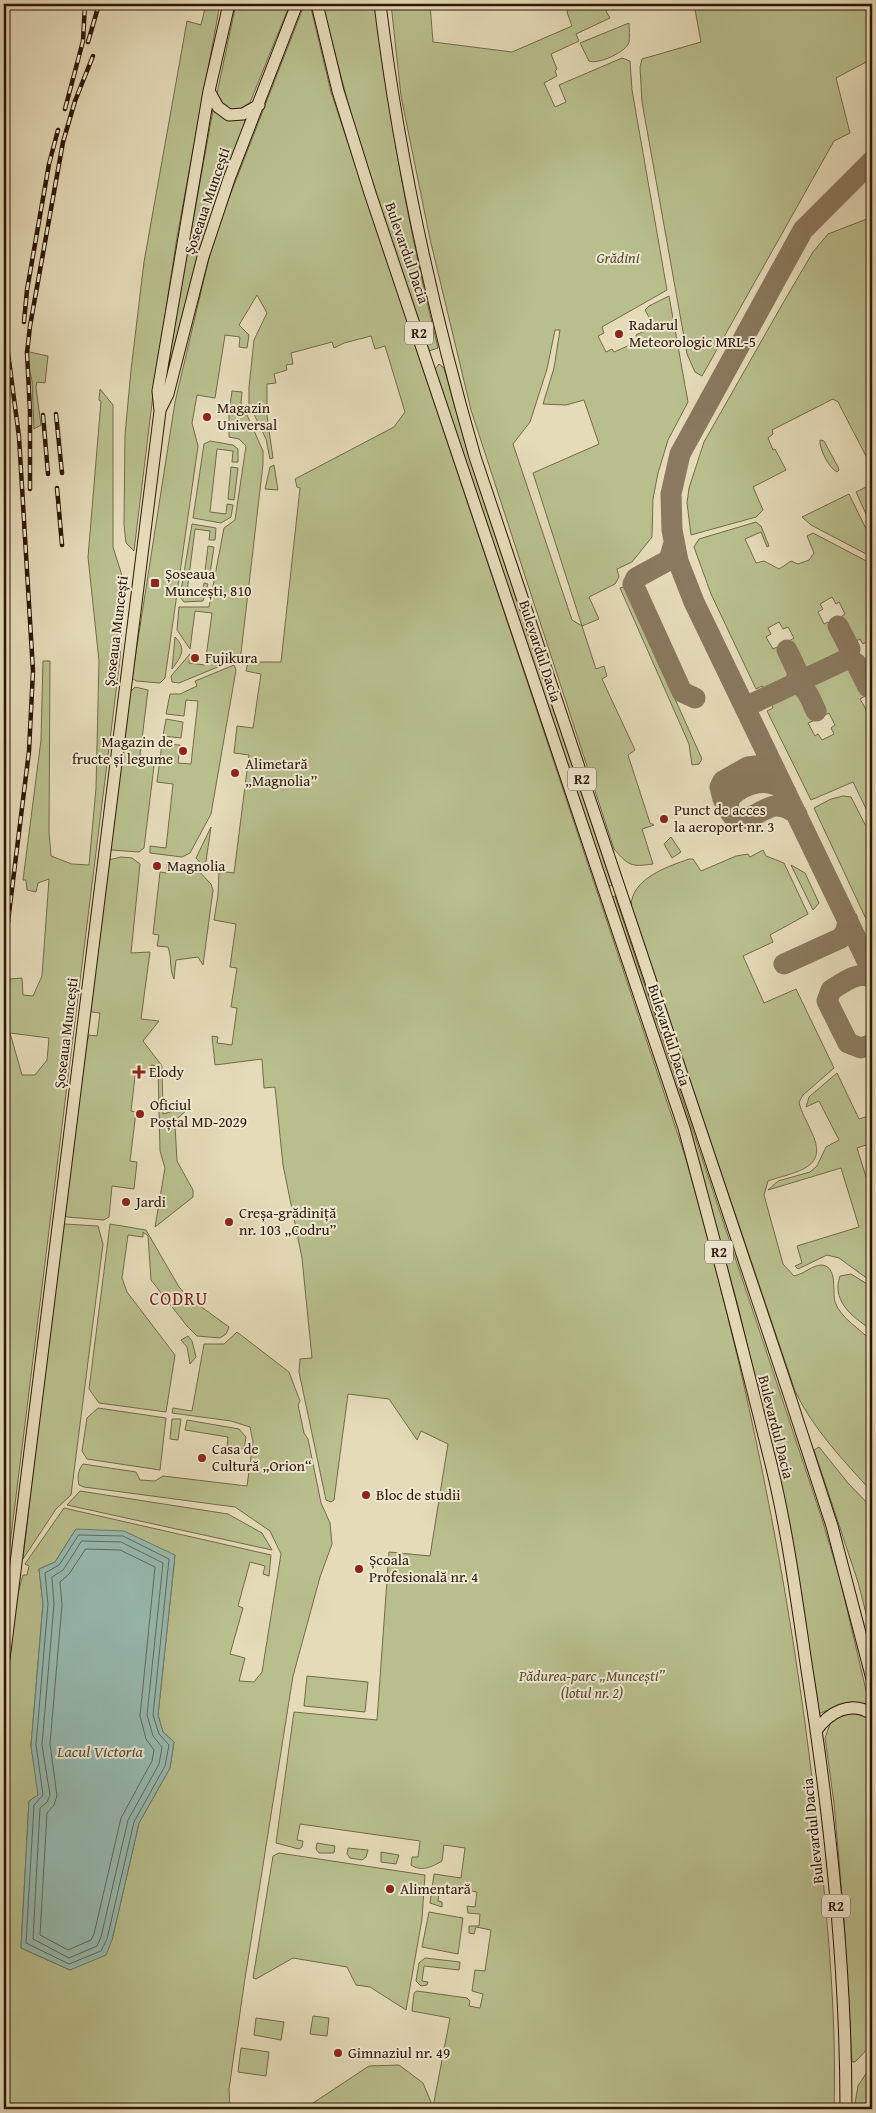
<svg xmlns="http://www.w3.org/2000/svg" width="876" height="2113" font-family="'Gentium Book Plus',serif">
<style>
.green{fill:#b8bf8d;stroke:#736b48;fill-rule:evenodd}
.water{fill:#96bbb2;stroke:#6c796c}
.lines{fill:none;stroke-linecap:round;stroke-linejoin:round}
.shore{stroke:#62695a;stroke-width:1}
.taxiway{stroke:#8a795e;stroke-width:21}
.major-casing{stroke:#2e1703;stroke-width:13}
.major{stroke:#e5dbb9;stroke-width:11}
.rail-casing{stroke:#2e1703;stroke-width:4.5}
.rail{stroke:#eee8d2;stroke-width:2.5;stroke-dasharray:8;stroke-linecap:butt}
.poi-dot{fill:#8f2418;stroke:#eee8d2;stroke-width:2}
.labels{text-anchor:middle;stroke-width:4;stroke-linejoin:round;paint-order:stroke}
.shield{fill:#eee8d2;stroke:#685641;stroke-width:1}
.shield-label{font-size:14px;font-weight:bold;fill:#2e1703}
.street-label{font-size:15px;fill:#2e1703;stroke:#eee8d2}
.park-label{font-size:15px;font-style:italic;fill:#57492c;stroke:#eee8d2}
.poi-label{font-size:15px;fill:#2e1703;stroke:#eee8d2;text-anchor:start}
.water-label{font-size:16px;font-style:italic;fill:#525040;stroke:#eee8d2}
.quarter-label{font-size:18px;letter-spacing:1px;fill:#7a1f14;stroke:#eee8d2}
</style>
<rect width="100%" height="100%" fill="#e5dbb9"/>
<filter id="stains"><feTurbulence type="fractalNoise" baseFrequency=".004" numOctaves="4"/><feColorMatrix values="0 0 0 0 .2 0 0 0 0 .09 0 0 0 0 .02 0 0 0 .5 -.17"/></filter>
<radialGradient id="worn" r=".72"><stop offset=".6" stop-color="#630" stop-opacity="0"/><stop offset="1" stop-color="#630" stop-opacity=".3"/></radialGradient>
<path class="green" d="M206,4h14l-43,233 -24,158 -19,156 -8,-8 -2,-18 1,-90 6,-65 13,-108 43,-241 14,4z
M236,4h54l-41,101 -5,5 -17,1 -11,-13z
M307,4h3l21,88 354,1064c61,212 105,428 130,647 11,101 22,205 19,306h-530l65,-43 30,-1 24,18 10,24 17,-89 -38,-7 2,-18 3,-2 50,7 3,3 -1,5 11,2 3,-14 -11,-3 3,-21 10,1 6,-41 -15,-3 -2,7 -5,-1v-7h10l1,-12 -12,-1 -1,-7 8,1 2,-15 -37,-6 -2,15 4,1v5l-12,-4 4,-29 27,4 4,-30 -21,-3 -2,16c-10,6 -21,11 -31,4l1,-8h6l2,-16 -120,-17 -3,16 6,1 -1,6 -3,2 -23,-6 18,-131 83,8 12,-168 41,4 18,-112 -27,-13 -4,9 -28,-41 -41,-5 -14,106 -3,2 -5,-2 -27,-128 1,-13 12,-1 -10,-100 -19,-93 -8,-78 -11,1 -2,-29 -47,6 -3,-29 6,1 -1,6 15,2 5,-37 -6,-1 6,-39 -7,-1 6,-43 -22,-4 4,-25 1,-23 -9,-9 10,1 -1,7 15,2 15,-118 -15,-2 3,-27 16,2 8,-54 -15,-3 2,-9h33l19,-174 -3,-1 -2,-8 99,-52 11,-15 -20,-66 -10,3 -4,-13 -27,7 -10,5 -2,-6 -41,11 2,11 -7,1 1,5 -13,4 2,9 -9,1v32l6,42 -3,1 -4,-20 -17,-35v-17l5,-47 13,-27 -10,-18 -18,30 10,10 -2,13 -8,-1 1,-10 -15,-2 -10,63 -18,-3 -5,28 6,23 -33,232 -5,5 -24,-2 -4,-3 43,-276 35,-148 12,-38 81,-208z
M322,4h55c11,116 33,230 61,344l-9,3 -70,-206z
M391,4h39l3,38 79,10 60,-26 -5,-14 3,-8h52l-16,7 4,7 -34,16 3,7 -28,13 6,15 -2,2 2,5 -13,7 11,24 11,-5 -7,-17 63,-27 8,3 2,29 35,200 -65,37 2,6 -6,3 8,16 6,-3 2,3 25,-11 -3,-6 13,-6 2,-8 -6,-11 4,-4 20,-10 19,106 -20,38 -10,33 -5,26 -1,38 -20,25 -15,7 2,8 -4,7 -26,13 10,22 -17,7 14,43 8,-3 3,10 -5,3 33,71 -7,5 22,68 4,2 -12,4 11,35c-22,3 -24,2 -39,-15l-143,-439 -41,-171 -29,-143zM555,330h5l-6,38 -11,36 23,1 18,-5 15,44 -66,29 49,153 -10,-6 -59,-176 17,-22 17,-53z
M694,4h178v63l-4,-6 -32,17 14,55 -16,8 -132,235 -7,-4 -8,-18 -45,-252 -2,-35 2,-8 59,-17z
M629,23c0,6 1,13 0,19 -2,10 -32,23 -40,19l-9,-18z
M213,110l11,6 25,-1 -78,246 -3,-1z
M872,217v238l-5,3 -29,-56 -5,-3 -61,31 1,4 -5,4 5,12 2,-1 11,21 -33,17 10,23 -7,7 -65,18 -4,-32 2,-15 15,-46 79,-139 30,-51 15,-18z
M25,351l23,5 -3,27 -8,-1 -1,5 5,38 -7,4 -2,-48z
M439,364l5,4 24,85 144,432 -2,1 -4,-1 -171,-516z
M100,389l13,16v142l12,38 -5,74 -116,934v-556l6,-58 12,-1 1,17 10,1 9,-20 7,-97 -11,4 -2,9 -9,-2 -1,-10h-3l18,-140 2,-79h7l-1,171 2,24 21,8 17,1 7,-77 3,-127 -11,-104 13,-156 -2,-1zM10,1033l39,5 -2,22 -12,15h-13z
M232,391l10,1 -1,11 3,7 -14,-4z
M229,412l18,3 16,36v13l-22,189 -4,6 -58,24 -7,-1 -1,-6 19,-22 -1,9 16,2 7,-52 -17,-2 -5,38 -13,-19 2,-23h30l15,-79 11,-8 11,-74 -7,-7 -10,-2z
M820,440l4,1 14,26 1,3 -2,2c-8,-4 -18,-23 -17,-32z
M210,441l23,4 5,4v13h-6l1,-11 -16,-2 -7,63 16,2 1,-10 6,1 -2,12 -10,6 -28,-5 11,-74z
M274,465l4,25 -13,-1 5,-22z
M231,467l7,1 -4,32 -6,-1z
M872,484v43l-16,-35z
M849,494l23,47v16l-61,-32 -9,-8z
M756,522l5,4 8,20 -2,1 -6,-15 -16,7 11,24 8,-2 15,8 12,-8 7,3 11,-4 5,-7 -7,-17 6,-3 59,31v81l-2,-5 -7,4 -3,-5 -8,4 -10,-19 3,-2 -3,-6 3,-2 -6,-12 -3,2 -4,-7 -12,7 3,5 -5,3 6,12 4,-2 4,7 2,-1 10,19 -2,2 2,3 -32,19 -2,-2 -6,3 -2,-4 -2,1 -10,-20 3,-2 -4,-6 5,-3 -6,-11 -5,2 -4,-7 -11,6 3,6 -5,3 7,12 4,-2 3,6 2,-1 10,20 -2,2 2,4 -19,12 -2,-3 -6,3 -3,-4 -6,3 -45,-95 -17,-47 5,-8z
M192,524l24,4 -1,12h-6l1,-9 -15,-2 -8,63 15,2 2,-11 4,1 -5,17 -19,1 -4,-5z
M208,546l6,1 -5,33h-5z
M623,587l2,1 77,171 -3,5 -7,1 -3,-21 -69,-156z
M175,637c12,12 6,20 -3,32z
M234,665l2,5 -25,144 -21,39 -8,4 -32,-4v-7l16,2 7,-64 -16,-2 5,-38 18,1 -2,18 13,1 7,-63 -12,-1 -2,16 -18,-2 4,-20h10l17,-8 -2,-5z
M842,666l2,3 6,-3 2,3h2l10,20 -3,1 4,6 -5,3 7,12 4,-2 1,3v109l-19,-39 -42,18 -44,-89 6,-3 -2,-5 6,-3v-2l13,-7 2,2 6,-3 2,5 2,-1 10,19 -3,2 4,6 -5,2 7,13 3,-2 4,6 12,-6 -3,-6 4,-3 -6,-12 -4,2 -3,-7 -2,1 -10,-19 2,-2 -2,-4z
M135,687l13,3 -8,65 15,3 -11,90 -5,4 -28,-2 -1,-3 19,-154z
M166,719l17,3 -2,16 -18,-2z
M843,796l8,1 21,41v83h-5l-53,-113 17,-9z
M211,827l-6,41 -9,-10z
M671,837l10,15 -9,6 -8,-14z
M763,850l3,6 18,7 24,51 -38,21 3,7 -30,14 21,47 32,-14 38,79 -31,27 -4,7c2,10 8,19 12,29 19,38 -14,40 -43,50l-4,14 19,69 11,12c10,-2 18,-11 28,-11 16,2 10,26 13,37 6,17 26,27 37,40v150c-28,-31 -59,-63 -77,-101l-164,-485c1,-28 36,-39 58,-47h4l8,12 35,-15 12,-2 2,3z
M121,857l11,1 8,6 -9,89 19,-1 -9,67 18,2 -16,20 19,25 1,48 28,-8 -15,14 -1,5 2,36 16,29v7l-38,30 10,-59 -5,-17 -2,-85 -7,-1v5l-15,-2 -5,43 5,1 -6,49 7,1 -3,27 -22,-3 -3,31 -5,3 -37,-3 -4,-4 22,-165 4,-13 8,1 3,-23 -8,-1 -3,-5 19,-147z
M167,863l26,2 18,19 2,6 -10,75 -5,-8 -22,3 -2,19c-5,-11 -2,-21 -6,-32l-11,-1 2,-11 -6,-1 7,-62 6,1z
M791,865l14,8 14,30 -6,7z
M615,896l206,620 19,63 29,124 -36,5 -15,6 -54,-298 -27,-114 -49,-174 -76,-231z
M837,1073l22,46 13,-4v28l-15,5 15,48v86l-33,-24 -12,-3 -29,14 -3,-3 7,-3 -5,-17 62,-19 -18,-59 -73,22 10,-9 32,-9 7,-6 9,-19 13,-7 -20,-39 -13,6 3,-10z
M65,1224l33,2 5,18 -32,251 -15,14 -33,50 38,-331z
M110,1224l36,6 33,57 10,11 40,29 -3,7 -6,4 -23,-2 -10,-10 -36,-46 -3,-44 -5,-4v5l-15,-2 -6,43 5,14 48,63 -9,57 -67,-9 -10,-14z
M851,1274l21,13v34l-6,5c-17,-12 -34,-27 -26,-50z
M237,1332l52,40 11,29 -2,4 6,28 4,6 13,64 9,20 2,21 -12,33 -27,99 -49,309 -15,104 1,20h-226v-408l14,-108 5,-18h4l2,-9 -4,-2 39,-56 207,47 -2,21 -6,-2 2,-8 -15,-4 -12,44 5,2 -13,46 15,4 -6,23 15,1 8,-10 19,-118 -11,-23 -35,-24 -151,-20 -5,-2c-2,-7 -1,-15 4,-21l53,8 4,8 15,1 8,-5 84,10 6,-44 -3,-15 -19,-6 -59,-8 1,-5 19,3 12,-67h20zM76,1529l99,26 -17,160 5,17 11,10 -4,26 -31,55 -27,117 -42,30 -49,-22 8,-147 10,-6 -8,-49 12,-142 -4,-35 16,-7z
M188,1336l4,5 4,16 -6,7 -3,-17 -6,-7z
M98,1408l68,10 -6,52 -73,-11 -5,-8 5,-33z
M172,1419h9l-3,21 -8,-1z
M187,1420l52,9 7,8 -2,12 -17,-2 1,-10 -43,-7z
M819,1447l29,36 24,25v129l-14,-55 -44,-132z
M80,1491l148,23 34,19 10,17 -205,-45z
M307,1676l61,6 -3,30 -61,-6z
M842,1713c14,0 22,0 30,11v320l-17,18h-3l-8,-144 -10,-115 -9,-65 5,-14z
M317,1843l18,3 -1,7h-15l-3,-4z
M348,1848l20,2 -2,7 -4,3 -12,-2 -3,-4z
M381,1852l18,3 -3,9 -15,-2z
M279,1853l146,22 -3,44 -16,91 -36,-23 -14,-2 -9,-18 -54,-9 -37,21 -3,-1 20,-122z
M429,1912l34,6 -5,36 -36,-7z
M425,1958l35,4 -1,8 -35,-4 -2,15 6,1 -1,3 -6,1 -5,-5 3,-18z
M313,2016l16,2 -2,18 -17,-2z
M256,2018l28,4 -3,18 -27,-5z
M241,2048l28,4 -3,24 -28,-4z
M872,2064v45h-18l4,-23z"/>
<path class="water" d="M76,1529l48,2 51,24 -17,160 5,17 11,10 -4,26 -31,55 -27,117 -6,15 -36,15 -49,-22 8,-147 9,-6 -7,-49 12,-142 -4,-35 16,-7z"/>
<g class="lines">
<path class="shore" d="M79,1535l44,1 46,23 -16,156 6,19 10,11 -4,21 -31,56 -27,117 -6,12 -32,13 -43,-21 8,-138 9,-10 -7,-50 12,-141 -3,-31 14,-8z
M82,1541l39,1 42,21 -16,152 6,21 9,11 -3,17 -31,56 -27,117 -4,9 -28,12 -36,-19 7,-131 7,-6 3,-7 -8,-50 12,-141 -2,-27 11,-7z
M86,1549l34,1 35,17 -15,149 6,23 8,11 -2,11 -31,57 -27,116 -3,6 -23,10 -28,-15 7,-122 7,-8 3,-9 -7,-52 12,-139 -2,-23 9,-8z"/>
<path class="taxiway" d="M872,161l-69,69 -123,224 -9,40 1,36 6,31 16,41 178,369
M674,543l-5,17 -33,18 -3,6 49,108 13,6
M787,650l11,23 -3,10
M847,659l9,4 12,24
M794,684c13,1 17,17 22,27
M745,707l102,-48 3,-10 -12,-23
M778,776l-9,-7 -13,-3 -8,1 -25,14 -3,6 3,12 9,16 8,4c25,-2 29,-25 57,-5
M729,811l-1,-5 2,-9c15,-14 40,-22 56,-5
M784,964l57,-26 5,-7 2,-11
M872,978c-14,-8 -29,5 -41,12l-4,11 21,42 13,5 11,-4"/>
<defs>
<path id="major" d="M317,4l21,87 32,102 314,935c31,113 60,226 88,340 16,66 25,135 35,202 23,145 39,292 39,439
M380,4c19,154 52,304 95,453l314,937 43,132 40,153
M209,91l9,16 11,8 14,-1 16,-9
M160,410l8,-16 35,-137 26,-78 68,-175
M4,1659l156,-1248 -2,-20 51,-300 20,-87
M816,1731c13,-19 35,-31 56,-17"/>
</defs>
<use href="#major" class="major-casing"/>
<use href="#major" class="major"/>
<defs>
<path id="rail" d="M88,42l11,-38
M65,109l18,-68 2,-37
M4,322l15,115 14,234 -4,80 -25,203
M24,322l3,-32 22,-126 9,-34
M56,414l6,59
M43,415l5,59
M57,488l5,57
M30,489v-77l-3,-59 3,-27 33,-184 12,-41 18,-45"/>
</defs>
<use href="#rail" class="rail-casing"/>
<use href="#rail" class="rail"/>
</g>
<g class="poi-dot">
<circle cx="619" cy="334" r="5"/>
<circle cx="207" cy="417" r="5"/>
<rect x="150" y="578" width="10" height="10" rx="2.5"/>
<circle cx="195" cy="658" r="5"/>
<circle cx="183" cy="751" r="5"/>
<circle cx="235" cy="773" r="5"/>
<circle cx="664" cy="819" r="5"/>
<circle cx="157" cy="866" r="5"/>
<path d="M136.5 1064.5h5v5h5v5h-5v5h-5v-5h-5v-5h5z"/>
<circle cx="140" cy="1114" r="5"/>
<circle cx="126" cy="1202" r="5"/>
<circle cx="229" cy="1222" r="5"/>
<circle cx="202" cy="1458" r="5"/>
<circle cx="366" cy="1495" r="5"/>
<circle cx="359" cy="1569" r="5"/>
<circle cx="390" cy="1889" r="5"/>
<circle cx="338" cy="2053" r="5"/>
</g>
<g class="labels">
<g class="shield">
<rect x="405" y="321.5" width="28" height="23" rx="4"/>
<rect x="568" y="767.5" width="28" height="23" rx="4"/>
<rect x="705" y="1240.5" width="28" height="23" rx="4"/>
<rect x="822" y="1894.5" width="28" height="23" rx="4"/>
</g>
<g class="shield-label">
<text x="419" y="338">R2</text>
<text x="582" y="784">R2</text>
<text x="719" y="1257">R2</text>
<text x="836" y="1911">R2</text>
</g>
<g class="street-label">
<text transform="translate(207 201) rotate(-71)" y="5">Șoseaua Muncești</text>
<text transform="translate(407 253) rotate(71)" y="5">Bulevardul Dacia</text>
<text transform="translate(116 631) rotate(-83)" y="5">Șoseaua Muncești</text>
<text transform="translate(540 651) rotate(72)" y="5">Bulevardul Dacia</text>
<text transform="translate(66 1033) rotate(-83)" y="5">Șoseaua Muncești</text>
<text transform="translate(669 1035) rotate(72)" y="5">Bulevardul Dacia</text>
<text transform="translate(776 1427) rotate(76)" y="5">Bulevardul Dacia</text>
<text transform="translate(813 1831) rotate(-96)" y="5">Bulevardul Dacia</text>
</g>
<g class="park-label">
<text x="618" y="263">Grădini</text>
<text x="592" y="1681">Pădurea-parc „Muncești”<tspan x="592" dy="17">(lotul nr. 2)</tspan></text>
</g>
<g class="poi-label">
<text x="629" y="330">Radarul<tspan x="629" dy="17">Meteorologic MRL-5</tspan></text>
<text x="217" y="413">Magazin<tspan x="217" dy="17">Universal</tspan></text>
<text x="165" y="579">Șoseaua<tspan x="165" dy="17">Muncești, 810</tspan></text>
<text x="205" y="663">Fujikura</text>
<text x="173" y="747" text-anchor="end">Magazin de<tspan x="173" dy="17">fructe și legume</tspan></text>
<text x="245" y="769">Alimetară<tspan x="245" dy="17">„Magnolia”</tspan></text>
<text x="674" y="815">Punct de acces<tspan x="674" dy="17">la aeroport nr. 3</tspan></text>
<text x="167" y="871">Magnolia</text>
<text x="149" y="1077">Elody</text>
<text x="150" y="1110">Oficiul<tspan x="150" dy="17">Poștal MD-2029</tspan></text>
<text x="136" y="1207">Jardi</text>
<text x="239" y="1218">Creșa-grădiniță<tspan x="239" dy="17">nr. 103 „Codru”</tspan></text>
<text x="212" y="1454">Casa de<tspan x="212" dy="17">Cultură „Orion“</tspan></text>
<text x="376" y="1500">Bloc de studii</text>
<text x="369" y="1565">Școala<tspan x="369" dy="17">Profesională nr. 4</tspan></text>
<text x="400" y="1894">Alimentară</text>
<text x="348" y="2058">Gimnaziul nr. 49</text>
</g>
<g class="water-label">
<text x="100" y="1757">Lacul Victoria</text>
</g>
<g class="quarter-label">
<text x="179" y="1305">CODRU</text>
</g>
</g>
<rect width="876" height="2113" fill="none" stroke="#e5dbb9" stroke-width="20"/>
<rect x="5" y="5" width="866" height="2103" fill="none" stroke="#2e1703" stroke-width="2.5"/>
<rect x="10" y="10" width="856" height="2093" fill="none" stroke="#2e1703"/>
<rect width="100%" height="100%" filter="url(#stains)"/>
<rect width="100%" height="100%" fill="url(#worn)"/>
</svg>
